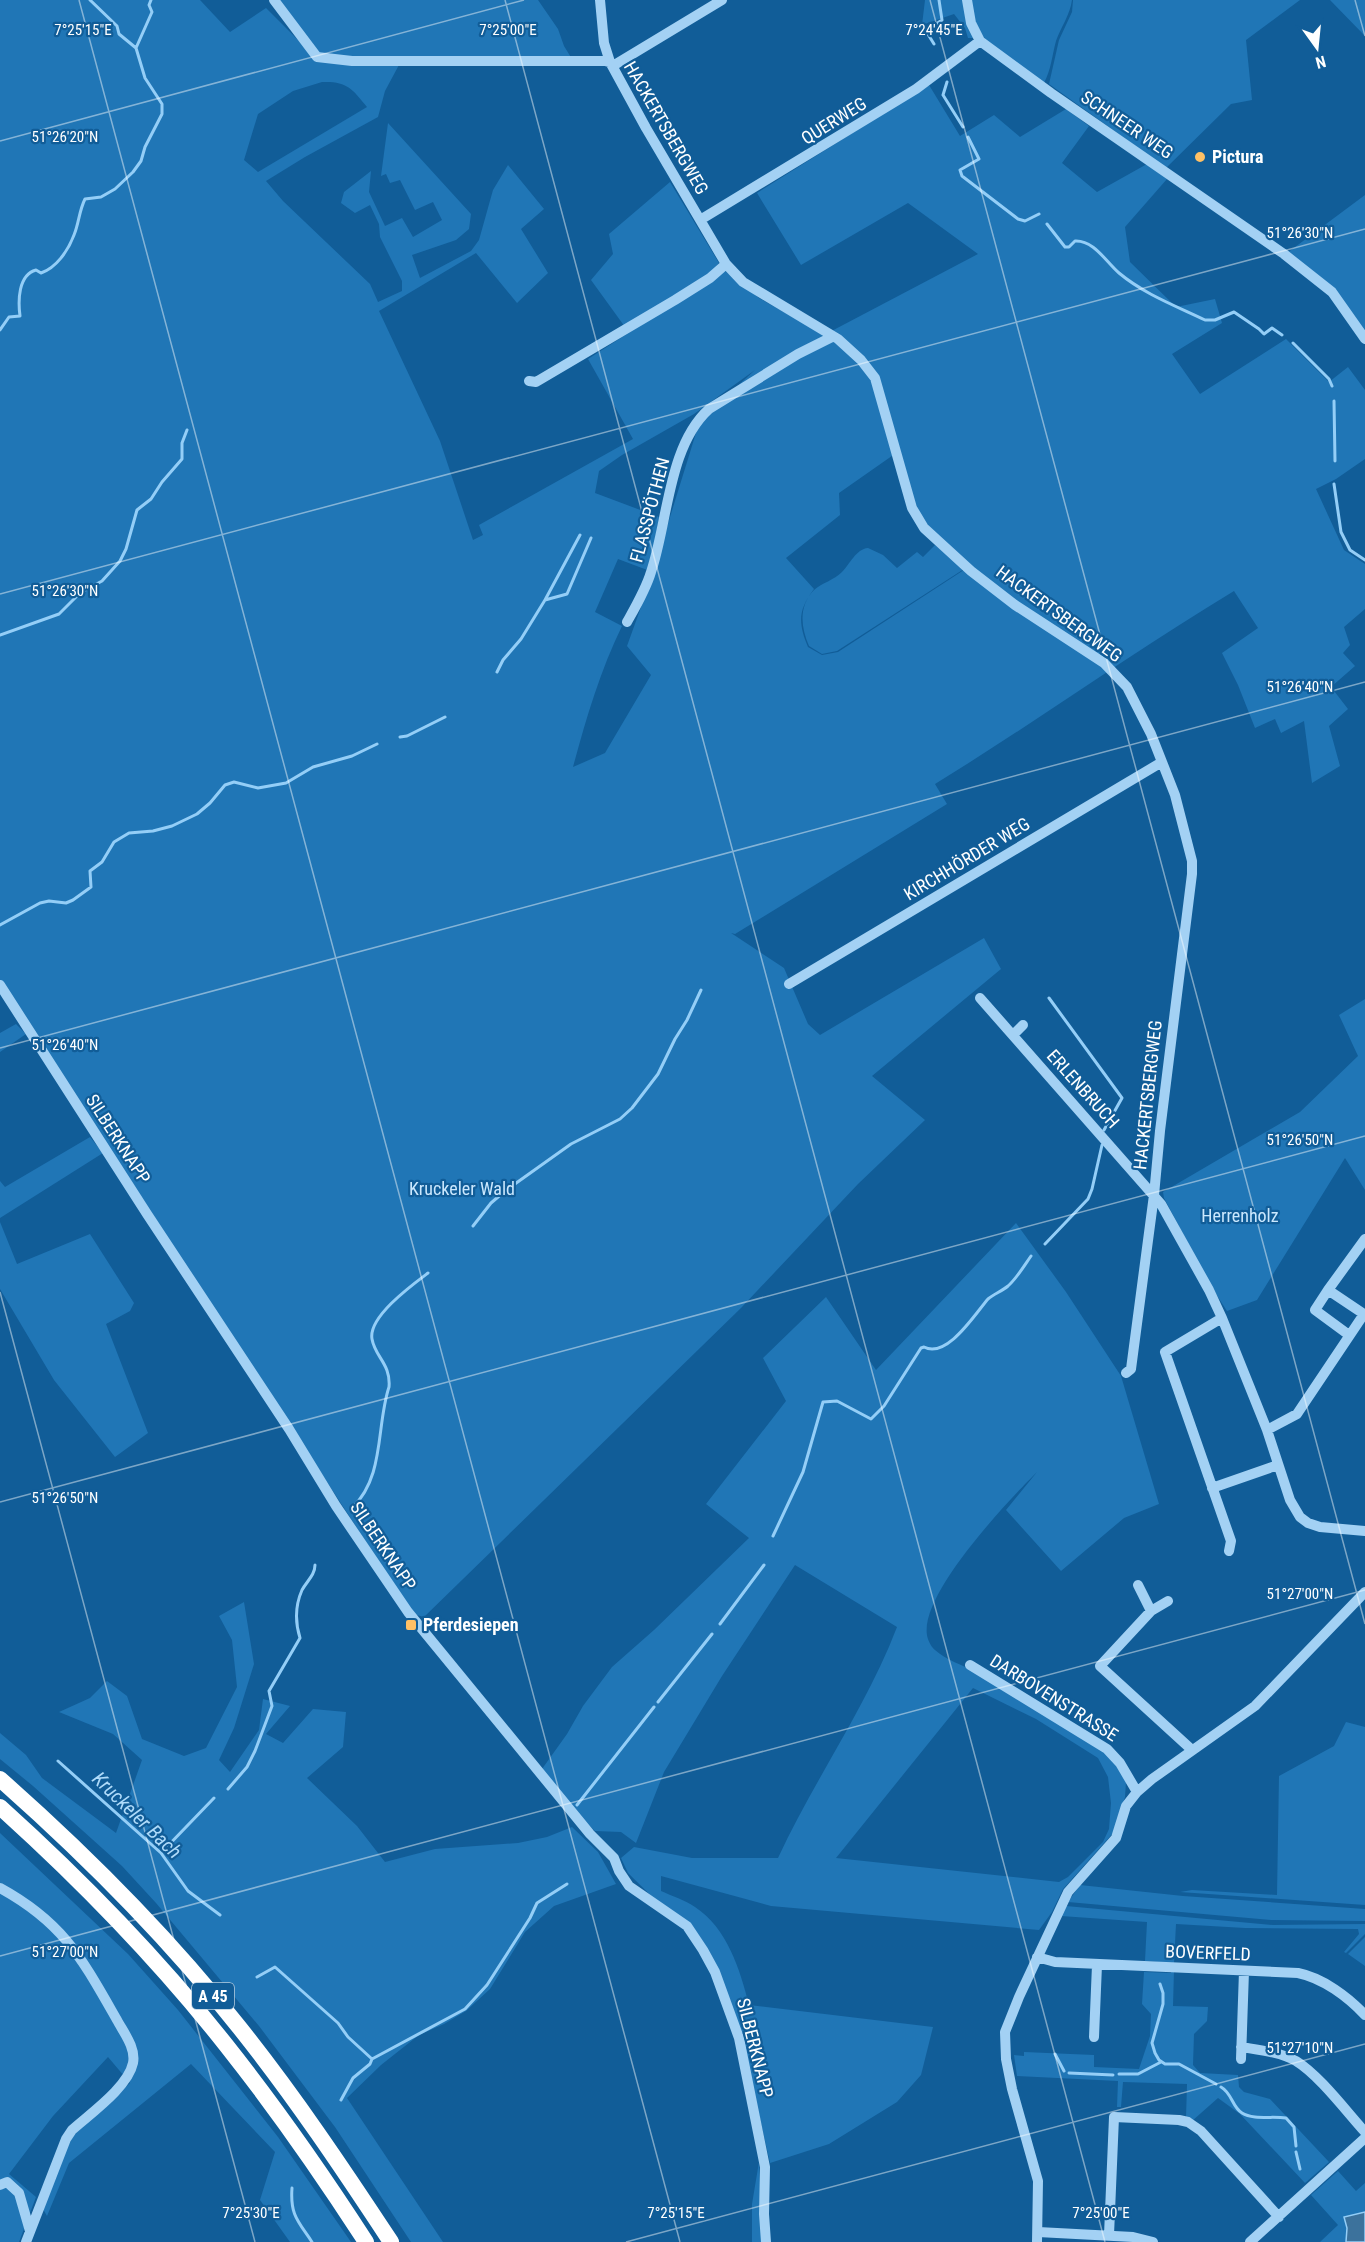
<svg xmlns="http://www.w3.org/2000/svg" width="1365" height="2242" font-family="'Roboto Condensed',sans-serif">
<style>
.green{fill:#2076b6;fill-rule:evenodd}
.water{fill:#3c729c;stroke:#94cef7;stroke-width:1.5}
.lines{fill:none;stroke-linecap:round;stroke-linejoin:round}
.stream{stroke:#94cef7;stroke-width:3}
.minor{stroke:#a3d1f4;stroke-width:10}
.highway{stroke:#fff;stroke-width:16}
.ticks{fill:none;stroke:#fff;stroke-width:1.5;stroke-opacity:0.45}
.poi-dot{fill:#ffc065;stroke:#115d98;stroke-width:2}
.labels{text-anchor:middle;stroke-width:4.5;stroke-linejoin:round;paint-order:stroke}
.shield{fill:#115d98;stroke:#b8cee0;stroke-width:1.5}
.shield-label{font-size:16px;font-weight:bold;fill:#fff}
.street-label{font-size:18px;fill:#fff;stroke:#115d98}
.poi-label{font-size:18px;font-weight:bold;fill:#fff;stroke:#115d98;text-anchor:start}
.park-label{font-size:18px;fill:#cbe8fe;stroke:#115d98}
.water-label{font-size:20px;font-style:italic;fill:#afdbfa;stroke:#115d98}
.ticks-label{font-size:15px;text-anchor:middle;fill:#fff;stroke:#115d98;stroke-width:4.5;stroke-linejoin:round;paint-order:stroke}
</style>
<rect width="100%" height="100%" fill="#115d98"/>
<path class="green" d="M0,0h200l30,32 36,-24 51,51 83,4 -15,28 -7,26 -73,40 -39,24 17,20 87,83 8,18 24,-11v-10l-22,-44 -1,-13 -9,-19 -15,8 -14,-10 3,-11 27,-21 -2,21 16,34 17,-8 11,19 29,-17 -9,-18 -18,8 -15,-30 -10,3 -4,-9 -5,2 7,-53 83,91 -2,15 -13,11 -44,15 8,23 51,-27 8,-11 14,-50 15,-25 36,44 -23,20 27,44 -31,30 -41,-50 -97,58 61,130 33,99 10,-5 -4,-10 154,-86 -45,-80 137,-88 34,27 65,37 154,-81 -70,-51 -107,62 -44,-72 172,-108 31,51 34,-21 26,22 46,-28 23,17 -27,37 35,29 50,-28 20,15 -42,48 5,35 46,45 39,-8 7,24 -50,31 28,40 86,-55 43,43 19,-15 17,23v69l-29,20 -20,10 28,61 21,14v45l-21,18 6,18 -7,8 12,13 -24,21 17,22 -19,17 11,40 -28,17 -8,-62 -23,12 -6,-14 -20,9 -17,-43 -16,-32 36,-25 -24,-37c-101,61 -198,131 -299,193l12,20 -212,130 -4,-1 53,35 24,56 12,11 164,-97 17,31 -129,107 53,44 -67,64 -117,124 -317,309 -11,-3 -413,-634zM322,82c24,-1 30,6 45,25l-109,65 -14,-12 14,-46 35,-23zM755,370l-55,50 -51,165 -22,61 24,29 -46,78 -32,14c13,-48 27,-96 49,-141l-27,-14 23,-53 32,12 9,-54 -64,-24 4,-22 23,-16 72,-41zM899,451l16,55 14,21 41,39 -132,86 -16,3 -14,-8c-10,-24 -10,-37 6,-58l-28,-31 54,-43 -1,-22z
M272,0h266l20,29 6,17 8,13 -254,-2z
M925,0h147c-2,15 -11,27 -16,41 -4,15 -5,29 -12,42l-65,-45h-11l-3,-10 -11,-14 -32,11z
M1073,0h227l-54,40 6,60 -21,4 -65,64 -117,-84 10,-44 13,-28z
M1330,0h35v36z
M670,182l49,81 -12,14 -82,50 -34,-47 22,-26 -4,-20z
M1365,195v138l-78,-80z
M935,545l29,24 -127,82 -15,3 -13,-8c-8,-19 -11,-39 5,-56 8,-7 20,-10 28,-18 8,-8 14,-23 26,-24l15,7 14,13 20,-16 6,5z
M1365,999v191l-20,-32 -88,142 -30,11 -15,-23 -48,-90 -1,-6 137,-80 58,-56 -19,-41z
M16,1024l10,10 -26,18v-19z
M90,1137l13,16 -103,65v-37l5,6z
M0,1222l17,42 73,-30 44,69 -4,8 -24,13 42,109 -33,24 -61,-77 -54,-91z
M1016,1223l50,69 55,84 38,128 -35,14 -63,53 -55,-61 31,-38c-27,27 -123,127 -109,167 1,3 4,9 7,11 11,10 28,15 40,22 43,26 86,52 129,78l13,14 9,18 -1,15 -11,35 -51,57 -11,23 -13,18 -268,-24 -110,-30v15c11,5 24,9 34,16 32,21 45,62 54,98l184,22 -12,48 -24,27 -68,42 -59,19 -28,-124 -35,-88 -79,-78 -7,-15 13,-11 58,11h86c36,-78 88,-150 119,-231l-102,-62 -73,111 -58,96 -28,71 -15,-11 -26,-1 -16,-15 -37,-47 25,-35 16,-28 29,-39 42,-37 95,-92 -43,-34 80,-103 -23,-43 63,-61 50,73zM973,1688l63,31 62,39 10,19 3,26 -2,26 -6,13 -35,35 -9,5 -223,-24z
M244,1602l10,62 -20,64 -15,32 11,12 29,-42 4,-31 27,7 -24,28 17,9 30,-34 33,3 -3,35 -36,31 50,48 28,36 50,-13 83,-6 29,-6 25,-10 26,25 18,32 -62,22 -29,26 -35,57 -24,22 -22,13 -25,11 -38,30 -34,33 96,144h-32l-76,-115 -76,-101 -103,-123 -34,-37 -89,-80 -33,-27v-26l26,22 16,23 74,55 26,-73 -29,-26 -54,-22 31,-14 17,-17 20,15 15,43 42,17 22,-8 31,-61 -5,-47 -13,-24z
M1346,1722l19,5v178l-185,-13 12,-2 85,5 2,-119 55,-30z
M0,1833l128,121 50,56 100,127 73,105h-61l-30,-42 15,-48 -84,-88 -122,99 -22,53 -4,-7 25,-69 62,-57 -22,-26 -55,59 -44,58 27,23 -17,45h-19z
M1080,1885l103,11 182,13v12l-94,-1 -203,-18z
M1066,1906l207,19 92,-1v10l-19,19 -2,-1 15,-18 -1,-5 -113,-1 -69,-4 -2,39 -29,-2 2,-39 -86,-6z
M1365,1937v29l-17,-12z
M1171,1970h3l-1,36 35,1 -1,14 -13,13 -1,31 7,8 38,2 1,12 5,5 26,7 59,63 -24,21 -65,-69 -22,-16 -26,23 -6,-3 1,-34 -64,-2 -2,25h-4l1,-26 -101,-5 -3,-21 10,1v-4l70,3v12l45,2 11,-33 1,-22 -9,-10 2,-32 27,1z
M759,2162l4,80h-11v-38z
M1338,2171l18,20 9,-8v59h-45l18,-17 -27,-30z"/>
<path class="water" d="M1365,2212v30h-19l1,-14 -3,-11z"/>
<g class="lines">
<path class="stream" d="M90,0l27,26 2,8 17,14
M934,44l-8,-13 16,-11 -3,-20
M947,82l-4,13 20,32
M968,137l11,22 -19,11 2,6 56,43 7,2 14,-7
M1047,224l18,23h4l6,-6c19,-1 31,21 44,32 25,21 57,33 86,47h10l19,-8 25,17 5,5 8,-6 10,7
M0,330l9,-13 11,-1c-2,-15 -2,-41 16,-46l5,3c15,-5 27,-22 33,-38 5,-12 5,-24 11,-36l16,-2 14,-8 18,-17 8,-11 4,-14 17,-33v-10l-17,-26 -9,-30 16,-36 -3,-7 2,-5
M1293,343l36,36 3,7
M1334,401l1,60
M1334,484l7,48 9,18 15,10
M545,600l22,-6 24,-56
M0,635l59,-21 21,-21 22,-12 18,-20 6,-12 11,-39 14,-11 11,-17 20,-23v-16l5,-13
M497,672l6,-12 18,-21 24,-39 35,-65
M400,737l7,-1 38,-19
M0,925l40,-22 9,-2 17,2 7,-3 18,-13 -1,-16 12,-9 12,-20 15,-9 24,-2 19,-5 25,-12 13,-11 15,-18 9,-3 24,6 28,-5 27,-16 39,-11 25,-12
M1049,998l73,100 -18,32
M473,1226l18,-23 14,-12 66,-47 49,-25 12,-11 26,-34 17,-35 12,-19 14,-30
M1045,1244l43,-45 4,-10 10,-44
M352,1508c33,-31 24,-82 37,-121 2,-23 -14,-30 -17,-48 -4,-22 40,-54 56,-66
M773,1536l30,-64 20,-70 14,-1 34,18 13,-13 37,-58 3,-1c23,12 51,-33 64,-48 6,-5 14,-8 20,-13 9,-8 16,-20 23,-30
M720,1624l44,-59
M658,1702l54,-68
M58,1761l103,92 27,38 32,24
M228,1789l19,-22 8,-16 17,-45 -3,-15 31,-53c-5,-16 -5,-32 2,-48 5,-9 13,-15 13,-25
M577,1805l77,-98
M161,1853l53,-55
M257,1977l18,-10 63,56 10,14 24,22 -2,5 -17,14 -12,22
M1160,1984l3,9v11l-11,39 3,10 4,7 6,4h14l37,20
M1055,2054l9,17
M372,2059l93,-50 22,-24 43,-67 7,-15 30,-19
M1069,2073l44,2
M1119,2074h19l23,-12
M1221,2087c11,6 11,20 21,26 11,7 31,3 44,5l8,9 2,19
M1296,2152l4,17
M292,2188c-2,27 6,33 20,54"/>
<path class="minor" d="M274,0l43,57 35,4h253l11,3 106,-64
M600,0l4,43 6,19 36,66 80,136 17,18 95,57 23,21 14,18 37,130 12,20 47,43 44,34 89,58 23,24 24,47 24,61 17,66v13l-32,257 -6,64 -23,174 -5,4
M967,0l4,23 9,18 71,52 233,161 48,38 33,47
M700,220l216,-131 64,-48
M529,381l7,1 139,-82 35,-22 16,-14
M627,622c9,-16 19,-33 24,-50 17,-50 17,-126 58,-163l89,-55 34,-17
M789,984l373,-222
M0,985l147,229 142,215 47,77 72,106 182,222 24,24 5,13 10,15 58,40 16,24 12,22 24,66 26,129 -1,47 2,28
M980,998l181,206 48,86 13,28 45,112 23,70 10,17 8,6 12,4 45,4
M1013,1035l10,-10
M1328,1290l-13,20 34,25
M1222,1318l-57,34 66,189 -2,10
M1267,1430l30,-16 67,-100 -36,-24 37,-51
M1212,1488l66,-23
M1138,1585l13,26
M1168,1601l-17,10 -51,55 92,84
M970,1665l137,84 13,14 17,29
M0,1888c64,35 82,71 117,132 7,13 19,28 16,43 -5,24 -42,50 -61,67l-6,9 -40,103
M1037,1957l18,5 243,11c25,5 50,24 67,42
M1094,2037l3,-72
M1241,2047c18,3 39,5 55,14 23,14 50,50 69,71
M1241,2059l3,-88
M0,2185l7,-3 12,11 11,38
M1038,2232l95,5 20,5
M1109,2235l5,-118 65,3 9,2 13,9 78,86
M1037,2242l1,-61 -26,-92 -6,-30 -1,-27 14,-35 49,-105 48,-54 10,-32 11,-14 15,-13 103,-73 110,-114
M1250,2242l115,-104"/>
<path class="highway" d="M0,1779c86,76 168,158 239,248 55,69 104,142 152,215
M0,1807c81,73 158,152 226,238 50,63 96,129 140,197"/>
</g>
<path class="ticks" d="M79,0l601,2242M505,0l600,2242M930,0l435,1624M1355,0l10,36M0,141l524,-141M0,594l1365,-365M0,1048l1365,-366M0,1292l255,950M0,1502l1365,-366M0,1956l1365,-366M626,2242l739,-198"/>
<g class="poi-dot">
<circle cx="1200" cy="157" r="6"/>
<rect x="405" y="1619" width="12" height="12" rx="3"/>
</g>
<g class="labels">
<rect class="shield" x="192" y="1983" width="42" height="26" rx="4.5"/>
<g class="shield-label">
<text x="213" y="2002">A 45</text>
</g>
<g class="street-label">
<text transform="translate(834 121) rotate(-32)" y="6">QUERWEG</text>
<text transform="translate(1127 125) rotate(34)" y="6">SCHNEER WEG</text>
<text transform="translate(666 128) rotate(60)" y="6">HACKERTSBERGWEG</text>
<text transform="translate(650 510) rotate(-75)" y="6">FLASSPÖTHEN</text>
<text transform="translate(1059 614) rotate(36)" y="6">HACKERTSBERGWEG</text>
<text transform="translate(967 859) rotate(-31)" y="6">KIRCHHÖRDER WEG</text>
<text transform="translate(1083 1089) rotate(48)" y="6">ERLENBRUCH</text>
<text transform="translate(1148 1095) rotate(-84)" y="6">HACKERTSBERGWEG</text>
<text transform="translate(118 1139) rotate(57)" y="6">SILBERKNAPP</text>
<text transform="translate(383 1546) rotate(56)" y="6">SILBERKNAPP</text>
<text transform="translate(1054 1698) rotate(32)" y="6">DARBOVENSTRASSE</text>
<text transform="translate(1208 1953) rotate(2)" y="6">BOVERFELD</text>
<text transform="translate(755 2048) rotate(76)" y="6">SILBERKNAPP</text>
</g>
<g class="poi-label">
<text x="1212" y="163">Pictura</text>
<text x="423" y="1631">Pferdesiepen</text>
</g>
<g class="park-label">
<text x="462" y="1195">Kruckeler Wald</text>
<text x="1240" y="1222">Herrenholz</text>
</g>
<g class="water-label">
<text transform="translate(137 1815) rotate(44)" y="7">Kruckeler Bach</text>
</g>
</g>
<g class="ticks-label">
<text x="83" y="35">7°25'15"E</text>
<text x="508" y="35">7°25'00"E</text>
<text x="934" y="35">7°24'45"E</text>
<text x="65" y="142">51°26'20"N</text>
<text x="1300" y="238">51°26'30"N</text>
<text x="65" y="596">51°26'30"N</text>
<text x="1300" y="692">51°26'40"N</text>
<text x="65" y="1050">51°26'40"N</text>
<text x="1300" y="1145">51°26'50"N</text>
<text x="65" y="1503">51°26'50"N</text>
<text x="1300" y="1599">51°27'00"N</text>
<text x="65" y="1957">51°27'00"N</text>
<text x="1300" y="2053">51°27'10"N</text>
<text x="251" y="2218">7°25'30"E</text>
<text x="676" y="2218">7°25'15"E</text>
<text x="1101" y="2218">7°25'00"E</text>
</g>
<g transform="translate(1317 48) rotate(165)" stroke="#115d98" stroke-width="4.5" paint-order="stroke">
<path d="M0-4.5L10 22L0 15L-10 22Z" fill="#ffffff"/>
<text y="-9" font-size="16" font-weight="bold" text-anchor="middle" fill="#ffffff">N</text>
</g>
</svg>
